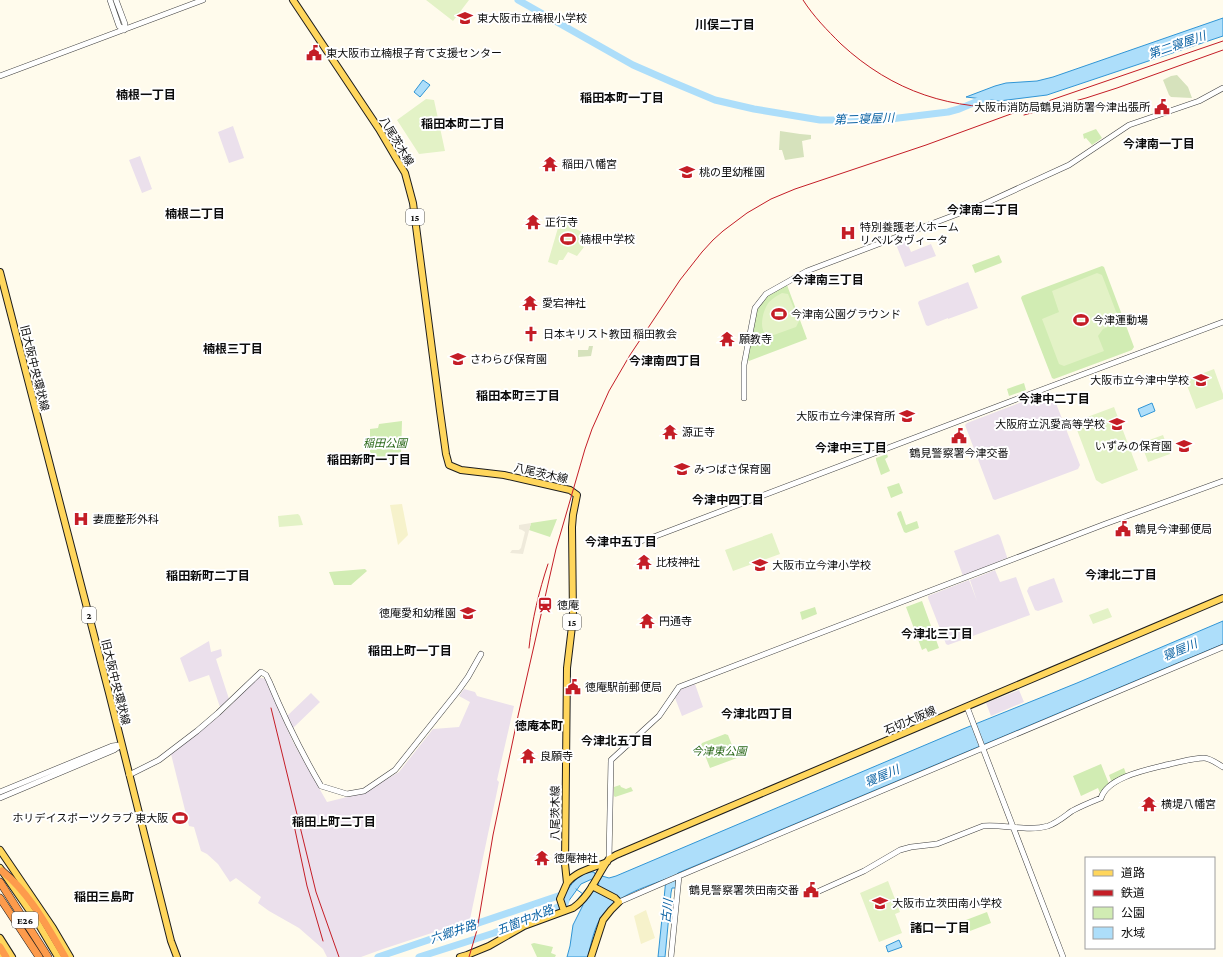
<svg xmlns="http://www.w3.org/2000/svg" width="1223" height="957" font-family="'Crimson Pro','Noto Sans JP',serif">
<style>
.industrial{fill:#ebe0ec}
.farmland{fill:#f6f2cb}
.green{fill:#d1ecb3}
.cemetery{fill:#d6e2bc}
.pitch{fill:#e3f2c6}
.plaza{fill:#efeadb}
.water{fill:#addefa;stroke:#3095d5}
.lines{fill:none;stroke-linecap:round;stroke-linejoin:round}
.stream{stroke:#3095d5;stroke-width:1}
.river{stroke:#addefa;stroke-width:7}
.minor-casing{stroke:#3f3f3f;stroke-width:6}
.major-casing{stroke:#1d1d1d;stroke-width:8}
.highway-casing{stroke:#1d1d1d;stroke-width:8}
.minor{stroke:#fff;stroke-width:5}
.major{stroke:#ffd65c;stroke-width:6}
.highway{stroke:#fd9b4c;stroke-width:7}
.rail{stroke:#c41d26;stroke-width:1}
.labels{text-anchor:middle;stroke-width:4;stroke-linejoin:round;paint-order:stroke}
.shield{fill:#fff;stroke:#555;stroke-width:1}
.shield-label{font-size:10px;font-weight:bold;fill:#0c0c0c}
.poi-label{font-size:11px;fill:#0c0c0c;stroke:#fff;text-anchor:start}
.street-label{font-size:11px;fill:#0c0c0c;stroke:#fff}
.park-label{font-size:11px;font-style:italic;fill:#2a6819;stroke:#fff}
.neighbourhood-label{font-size:12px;font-weight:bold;fill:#0c0c0c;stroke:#fff}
.water-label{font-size:12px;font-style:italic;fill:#0f65a5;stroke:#fff}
</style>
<rect width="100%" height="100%" fill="#fffbec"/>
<path class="industrial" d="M233,126l11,32 -15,5 -11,-31z
M140,156l12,33 -10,4 -13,-33z
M905,237l6,15 20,-8 5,12 -31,11 -10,-25 1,-2z
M968,282l10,26 -30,11v-1l-20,8 -2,-1 -8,-22 1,-2z
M1048,392l4,1 28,72 -2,4 -83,31 -2,-1 -28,-74 2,-2z
M998,534l2,2 7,21v1l-44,18 -9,-25z
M995,570l5,12 16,-5 14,38 -82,30 -2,-1 -18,-46v-2l41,-16 8,21 -7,-21z
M1054,578l9,24 -25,9 -3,-1 -8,-19 2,-4z
M209,641l2,11 10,-3 1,7 -6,3 13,40 -9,8 -11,-32 -20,7 -9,-24z
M258,677l7,2 28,63 34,60 36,-9 36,-21 34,-43 26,-2 11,-25 -11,-6 5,-7 11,3 2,4 37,10 -17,74 2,2 -29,137 -17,7 -70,23 -22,8h-34l-4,-8 -24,-21 -30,-17 -11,-8 3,-6 -25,-19 -6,4 -12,-18 -11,-10 -6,-3 -7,-24 -5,-1 -18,-72 55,-44z
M695,684l8,23 -21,9 -7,-18 6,-9z
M1019,690l5,12 -33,14 -5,-13z
M311,693l9,9 -28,27 -6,-12z"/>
<path class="farmland" d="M402,504l6,31 -10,10 -8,-40z
M646,910l9,28 -14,6 -7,-28z"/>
<path class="green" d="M1096,129l6,9 -10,7 -6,-7 -2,1 -1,-5z
M999,255l3,7 -1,1 -26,10 -3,-8z
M1102,266l2,1 30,80 -2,3 -78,29 -2,-1 -31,-80 1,-2z
M787,285l20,54 -58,22 -2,-2 10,-51 10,-12z
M1024,383l2,7 -17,6 -2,-7z
M402,421l-1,32 -4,1v5l-27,1v-31l8,-1 1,-4z
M887,454l1,3 -3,2 5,12 -9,4 -5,-15v-2z
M899,483l4,10 -12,5 -4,-11z
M901,511l5,14 11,-4 2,7 -13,5 -2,-1 -7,-18 1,-2z
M557,519l-7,18 -21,-7 2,-7z
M365,569l2,2 -16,14h-17l-5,-13z
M922,601l17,47 -11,4 -2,-4 -4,2 -16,-43z
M815,607l2,7 -15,6 -2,-8z
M725,734l3,1 9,23 -27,10 -9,-23 1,-2z
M1101,764l8,20 -9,9 -2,-5 -17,8 -8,-20z
M1124,768l2,6 -14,9 -3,-8z
M620,785l1,2 5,2 5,-2 2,4 -18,6 -1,-1v-9z
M987,912l4,11 -21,8 -4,-11z
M534,943l19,4 -2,6 5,2 -1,2h-18l-6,-13z"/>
<path class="cemetery" d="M1177,75l11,12 4,11 -21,-1 -2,-2 -6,-15 8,-4z
M780,131l20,3 11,1v4l-9,2 2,16 -19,3 -3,-10h-3z
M589,346h4l-2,10 -13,1v-7h10z"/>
<path class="pitch" d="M426,0h43l-16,21z
M426,99l8,1 11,51 -26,3 -22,-34z
M560,221l24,12 -5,11 5,3 -7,9 -9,-4 -5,8h-4l-2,5 -9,-3z
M1097,273l5,2 18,47 -17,7 -5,7 6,15 -40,15 -5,-2 -17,-45 17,-7 -7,-21z
M782,293l6,1 11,27 -3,6 -25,9c-15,-1 -8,-27 -2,-34 4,-4 9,-7 13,-9z
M1214,369l9,25v5l-27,10 -11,-29z
M1114,407l24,63 -36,14 -6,-4 -22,-58z
M1163,435l7,19 -22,8 -7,-19z
M298,514l2,2 3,9 -24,2 -1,-11z
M772,533l8,21 -47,17 -8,-21z
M1108,608l4,9 -19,7 -4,-9z
M888,881l12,31 -5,2 7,19 -23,9 -19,-49z"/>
<path class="plaza" d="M531,523l-8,31 -13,-1 2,-3h7l2,-2 4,-16 -3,-2 -3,-1v-4z"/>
<path class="water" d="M1223,18v18l-176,59 -48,6 -33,-4 29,-11 11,-3 31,-2 16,-4z
M423,80l7,5 -10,12 -6,-5z
M1152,403l3,8 -14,6 -3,-8z
M1223,621v23l-545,229 -2,2v13h-4l-1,5 -6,64h-7l8,-78c-28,11 -60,19 -71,51 -3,8 -5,18 -7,27h-21l3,-11 3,-21 10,-20 -6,-5 10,-12 6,4 6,-8 -1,-2 -6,-3 -11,5 -16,22c-5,-13 15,-36 29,-34l1,2 14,4 7,-2 347,-147 114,-46z
M899,940l3,7 -14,5 -2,-6z"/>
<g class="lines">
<path class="stream" d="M576,889l7,5"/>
<path class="river" d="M518,0l115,65 39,17 43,18 39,9 66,11h62l66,-8 11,-3 31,-13
M378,957l189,-64
M419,957l75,-24 64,-26 7,-3 1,-3"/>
<defs>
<path id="minor" d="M110,0l9,26 5,4
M116,0l9,24 -1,6
M0,76l203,-76
M744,398v-33l11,-57 11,-14 41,-23 177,-67 85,-39 60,-40 70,-24 24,-13
M638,542l18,-6 353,-134 214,-80
M967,707l96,250
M129,775l30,-15 38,-29 21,-18 43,-41 5,3 3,6c15,36 32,71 52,105l26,8 17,-3 31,-21 63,-79 10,-14 13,-23
M0,792l112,-46 8,-1
M0,798l114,-48 7,-5
M609,859l2,-99 48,-44 20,-29 426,-163 118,-43
M817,892l47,-21 36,-21 11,-3 26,-3 46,-18c21,-2 45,6 65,0 9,-3 17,-10 24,-15 9,-5 19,-9 29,-13 7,-22 50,-29 69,-34 11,-2 23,-6 34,-6 6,0 14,6 19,9
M619,902l60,-26 544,-229
M671,957l8,-81"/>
<path id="major" d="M293,0l86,129 17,29 9,15 8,30 27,208 6,43 3,11 12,5 43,5 66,15 7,5 -4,20 -1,12 1,91 -6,50 -2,196 2,19 -7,16 4,12
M0,272l109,421 62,248 6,16
M0,850l53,78 17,29
M0,868l36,52 22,37
M567,883c10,-13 27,-15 40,-21
M0,938l12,19
M0,956l1,1
M460,957l7,-2 22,-9 35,-20 49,-18c16,-11 23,-30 33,-45l3,-4 7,-4 607,-257
M591,957l12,-37 8,-10 8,-8 -4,-4 -23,-12"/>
<path id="highway" d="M2,871c27,21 46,57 63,86
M0,882l48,75
M0,898l39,59
M0,947l6,10"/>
</defs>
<use href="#minor" class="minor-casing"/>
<use href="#major" class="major-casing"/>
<use href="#highway" class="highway-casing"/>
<use href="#minor" class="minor"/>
<use href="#major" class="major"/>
<use href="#highway" class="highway"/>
<path class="rail" d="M803,0c11,17 24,30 38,44 52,48 111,67 181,63
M1024,115l62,-17 31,-10 106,-38
M529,648c3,-28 10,-57 19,-84
M271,708l45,184 23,65
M294,825l13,61 16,55
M469,957l8,-27 16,-95 25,-119 38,-167 29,-100 7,-20 17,-38 21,-36 50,-75 22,-28 11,-12 10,-9 24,-18 24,-14 24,-10 131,-44 93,-34 204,-70"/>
</g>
<defs>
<symbol id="school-bare" viewBox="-9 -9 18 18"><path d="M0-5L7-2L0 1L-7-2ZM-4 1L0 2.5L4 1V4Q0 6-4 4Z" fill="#c41d26" stroke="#fff" stroke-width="2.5" paint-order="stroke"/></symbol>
<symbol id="civic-bare" viewBox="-9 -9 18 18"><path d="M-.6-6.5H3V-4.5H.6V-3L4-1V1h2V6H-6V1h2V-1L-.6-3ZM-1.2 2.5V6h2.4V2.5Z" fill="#c41d26" stroke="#fff" stroke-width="2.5" paint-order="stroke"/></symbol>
<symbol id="temple-bare" viewBox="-9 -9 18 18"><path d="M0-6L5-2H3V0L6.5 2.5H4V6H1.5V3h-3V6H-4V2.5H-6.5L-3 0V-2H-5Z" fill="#c41d26" stroke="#fff" stroke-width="2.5" paint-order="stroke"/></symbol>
<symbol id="hospital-bare" viewBox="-9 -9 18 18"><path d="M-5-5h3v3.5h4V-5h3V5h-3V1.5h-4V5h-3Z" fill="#c41d26" stroke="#fff" stroke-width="2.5" paint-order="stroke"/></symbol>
<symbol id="stadium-bare" viewBox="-9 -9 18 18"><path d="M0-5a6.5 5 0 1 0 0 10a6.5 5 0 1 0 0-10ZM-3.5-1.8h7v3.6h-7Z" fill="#c41d26" stroke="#fff" stroke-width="2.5" paint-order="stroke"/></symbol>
<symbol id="church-bare" viewBox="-9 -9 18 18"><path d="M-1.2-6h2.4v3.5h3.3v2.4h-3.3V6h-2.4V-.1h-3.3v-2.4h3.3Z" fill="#c41d26" stroke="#fff" stroke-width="2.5" paint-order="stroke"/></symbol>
<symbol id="station-bare" viewBox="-9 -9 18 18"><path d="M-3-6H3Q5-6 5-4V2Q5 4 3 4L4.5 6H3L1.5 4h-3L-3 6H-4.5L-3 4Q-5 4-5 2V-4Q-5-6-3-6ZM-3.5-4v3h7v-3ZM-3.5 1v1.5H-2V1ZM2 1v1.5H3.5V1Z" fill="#c41d26" stroke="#fff" stroke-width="2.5" paint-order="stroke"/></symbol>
</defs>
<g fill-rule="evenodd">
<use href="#school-bare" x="454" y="7" width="22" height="22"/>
<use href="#civic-bare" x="303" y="42" width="22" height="22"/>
<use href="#civic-bare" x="1151" y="96" width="22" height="22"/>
<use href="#temple-bare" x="539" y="153" width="22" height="22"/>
<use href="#school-bare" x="676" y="161" width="22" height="22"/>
<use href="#temple-bare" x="522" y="211" width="22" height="22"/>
<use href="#hospital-bare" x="837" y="222" width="22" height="22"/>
<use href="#stadium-bare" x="557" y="228" width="22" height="22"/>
<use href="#temple-bare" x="519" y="292" width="22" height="22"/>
<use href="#stadium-bare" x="768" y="303" width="22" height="22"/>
<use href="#stadium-bare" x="1070" y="309" width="22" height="22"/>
<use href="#church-bare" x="520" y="323" width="22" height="22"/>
<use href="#temple-bare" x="716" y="328" width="22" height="22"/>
<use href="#school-bare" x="447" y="348" width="22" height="22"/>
<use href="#school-bare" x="1190" y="369" width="22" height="22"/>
<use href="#school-bare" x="896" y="405" width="22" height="22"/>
<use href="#school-bare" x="1106" y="413" width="22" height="22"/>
<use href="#temple-bare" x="659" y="421" width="22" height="22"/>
<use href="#civic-bare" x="948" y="425" width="22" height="22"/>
<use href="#school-bare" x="1173" y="435" width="22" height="22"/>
<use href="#school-bare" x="671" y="458" width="22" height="22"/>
<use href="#hospital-bare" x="70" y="508" width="22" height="22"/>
<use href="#civic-bare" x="1112" y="518" width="22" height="22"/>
<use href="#temple-bare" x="633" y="551" width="22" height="22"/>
<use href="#school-bare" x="749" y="554" width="22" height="22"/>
<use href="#station-bare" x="534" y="594" width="22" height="22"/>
<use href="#school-bare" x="457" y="602" width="22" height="22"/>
<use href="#temple-bare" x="636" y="610" width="22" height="22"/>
<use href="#civic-bare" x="562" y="676" width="22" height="22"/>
<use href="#temple-bare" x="517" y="745" width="22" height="22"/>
<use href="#temple-bare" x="1138" y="793" width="22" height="22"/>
<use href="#stadium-bare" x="169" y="807" width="22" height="22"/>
<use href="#temple-bare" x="531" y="847" width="22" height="22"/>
<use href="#civic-bare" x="800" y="879" width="22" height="22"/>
<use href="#school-bare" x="869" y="892" width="22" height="22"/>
</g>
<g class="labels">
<g class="shield">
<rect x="406" y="209" width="18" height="16" rx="3"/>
<rect x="82" y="607" width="14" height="16" rx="3"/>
<rect x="563" y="614" width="18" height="16" rx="3"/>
<rect x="12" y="912" width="26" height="16" rx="3"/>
</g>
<g class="shield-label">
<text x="415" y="221">15</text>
<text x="89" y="619">2</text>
<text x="572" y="626">15</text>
<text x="25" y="924">E26</text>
</g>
<g class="poi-label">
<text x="477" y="22">東大阪市立楠根小学校</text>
<text x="326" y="57">東大阪市立楠根子育て支援センター</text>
<text x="1150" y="111" text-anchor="end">大阪市消防局鶴見消防署今津出張所</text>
<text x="562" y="168">稲田八幡宮</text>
<text x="699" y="176">桃の里幼稚園</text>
<text x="545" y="226">正行寺</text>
<text x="860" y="231">特別養護老人ホーム<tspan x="860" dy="13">リベルタヴィータ</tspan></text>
<text x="580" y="243">楠根中学校</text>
<text x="542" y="307">愛宕神社</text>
<text x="791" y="318">今津南公園グラウンド</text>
<text x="1093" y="324">今津運動場</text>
<text x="543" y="338">日本キリスト教団 稲田教会</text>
<text x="739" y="343">願教寺</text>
<text x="470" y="363">さわらび保育園</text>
<text x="1189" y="384" text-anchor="end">大阪市立今津中学校</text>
<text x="895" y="420" text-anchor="end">大阪市立今津保育所</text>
<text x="1105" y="428" text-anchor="end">大阪府立汎愛高等学校</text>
<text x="682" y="436">源正寺</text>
<text x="1172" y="450" text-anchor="end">いずみの保育園</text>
<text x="959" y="457" text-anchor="middle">鶴見警察署今津交番</text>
<text x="694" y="473">みつばさ保育園</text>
<text x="93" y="523">妻鹿整形外科</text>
<text x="1135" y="533">鶴見今津郵便局</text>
<text x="656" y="566">比枝神社</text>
<text x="772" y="569">大阪市立今津小学校</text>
<text x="557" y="609">徳庵</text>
<text x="456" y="617" text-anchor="end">徳庵愛和幼稚園</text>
<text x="659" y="625">円通寺</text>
<text x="585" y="691">徳庵駅前郵便局</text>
<text x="540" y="760">良願寺</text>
<text x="1161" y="808">横堤八幡宮</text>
<text x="168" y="822" text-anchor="end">ホリデイスポーツクラブ 東大阪</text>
<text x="554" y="862">徳庵神社</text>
<text x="799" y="894" text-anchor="end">鶴見警察署茨田南交番</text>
<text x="892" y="907">大阪市立茨田南小学校</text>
</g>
<g class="street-label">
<text transform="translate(397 141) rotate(59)" y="4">八尾茨木線</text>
<text transform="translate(35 368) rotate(76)" y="4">旧大阪中央環状線</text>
<text transform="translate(541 473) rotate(13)" y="4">八尾茨木線</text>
<text transform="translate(116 682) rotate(76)" y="4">旧大阪中央環状線</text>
<text transform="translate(910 720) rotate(-23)" y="4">石切大阪線</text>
<text transform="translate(555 813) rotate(-90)" y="4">八尾茨木線</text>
</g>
<g class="park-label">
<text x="385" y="447">稲田公園</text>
<text x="719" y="755">今津東公園</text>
</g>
<g class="neighbourhood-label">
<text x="725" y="29">川俣二丁目</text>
<text x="146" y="99">楠根一丁目</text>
<text x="622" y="102">稲田本町一丁目</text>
<text x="463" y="128">稲田本町二丁目</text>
<text x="1159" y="148">今津南一丁目</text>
<text x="983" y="214">今津南二丁目</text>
<text x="195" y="218">楠根二丁目</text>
<text x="828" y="284">今津南三丁目</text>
<text x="233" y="353">楠根三丁目</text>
<text x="665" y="365">今津南四丁目</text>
<text x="518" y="400">稲田本町三丁目</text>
<text x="1054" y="403">今津中二丁目</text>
<text x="851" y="452">今津中三丁目</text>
<text x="369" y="464">稲田新町一丁目</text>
<text x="728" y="504">今津中四丁目</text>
<text x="621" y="546">今津中五丁目</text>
<text x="1121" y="579">今津北二丁目</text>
<text x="208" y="580">稲田新町二丁目</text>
<text x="937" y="638">今津北三丁目</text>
<text x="410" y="655">稲田上町一丁目</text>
<text x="757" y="718">今津北四丁目</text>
<text x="539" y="730">徳庵本町</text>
<text x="617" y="745">今津北五丁目</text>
<text x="334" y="826">稲田上町二丁目</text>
<text x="104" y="901">稲田三島町</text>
<text x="940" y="932">諸口一丁目</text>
</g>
<g class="water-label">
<text transform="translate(1177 45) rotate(-19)" y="4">第二寝屋川</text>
<text transform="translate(864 119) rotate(-2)" y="4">第二寝屋川</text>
<text transform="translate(1180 650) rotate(-23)" y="4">寝屋川</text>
<text transform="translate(882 776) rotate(-23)" y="4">寝屋川</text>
<text transform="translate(667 911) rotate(-84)" y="4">古川</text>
<text transform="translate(525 920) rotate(-22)" y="4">五箇中水路</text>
<text transform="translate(453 932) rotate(-19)" y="4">六郷井路</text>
</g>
</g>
<rect x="1085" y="857" width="130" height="92" fill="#ffffff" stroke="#9e9e9e"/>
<rect x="1093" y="870" width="20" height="6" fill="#ffd65c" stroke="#9e9e9e"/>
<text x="1121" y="877" font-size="12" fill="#0c0c0c">道路</text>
<rect x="1093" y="890" width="20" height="6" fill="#c41d26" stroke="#9e9e9e"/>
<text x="1121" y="897" font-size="12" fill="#0c0c0c">鉄道</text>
<rect x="1093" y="907" width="20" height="12" fill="#d1ecb3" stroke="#9e9e9e"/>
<text x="1121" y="917" font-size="12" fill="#0c0c0c">公園</text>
<rect x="1093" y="927" width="20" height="12" fill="#addefa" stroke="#9e9e9e"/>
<text x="1121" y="937" font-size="12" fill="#0c0c0c">水域</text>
</svg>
